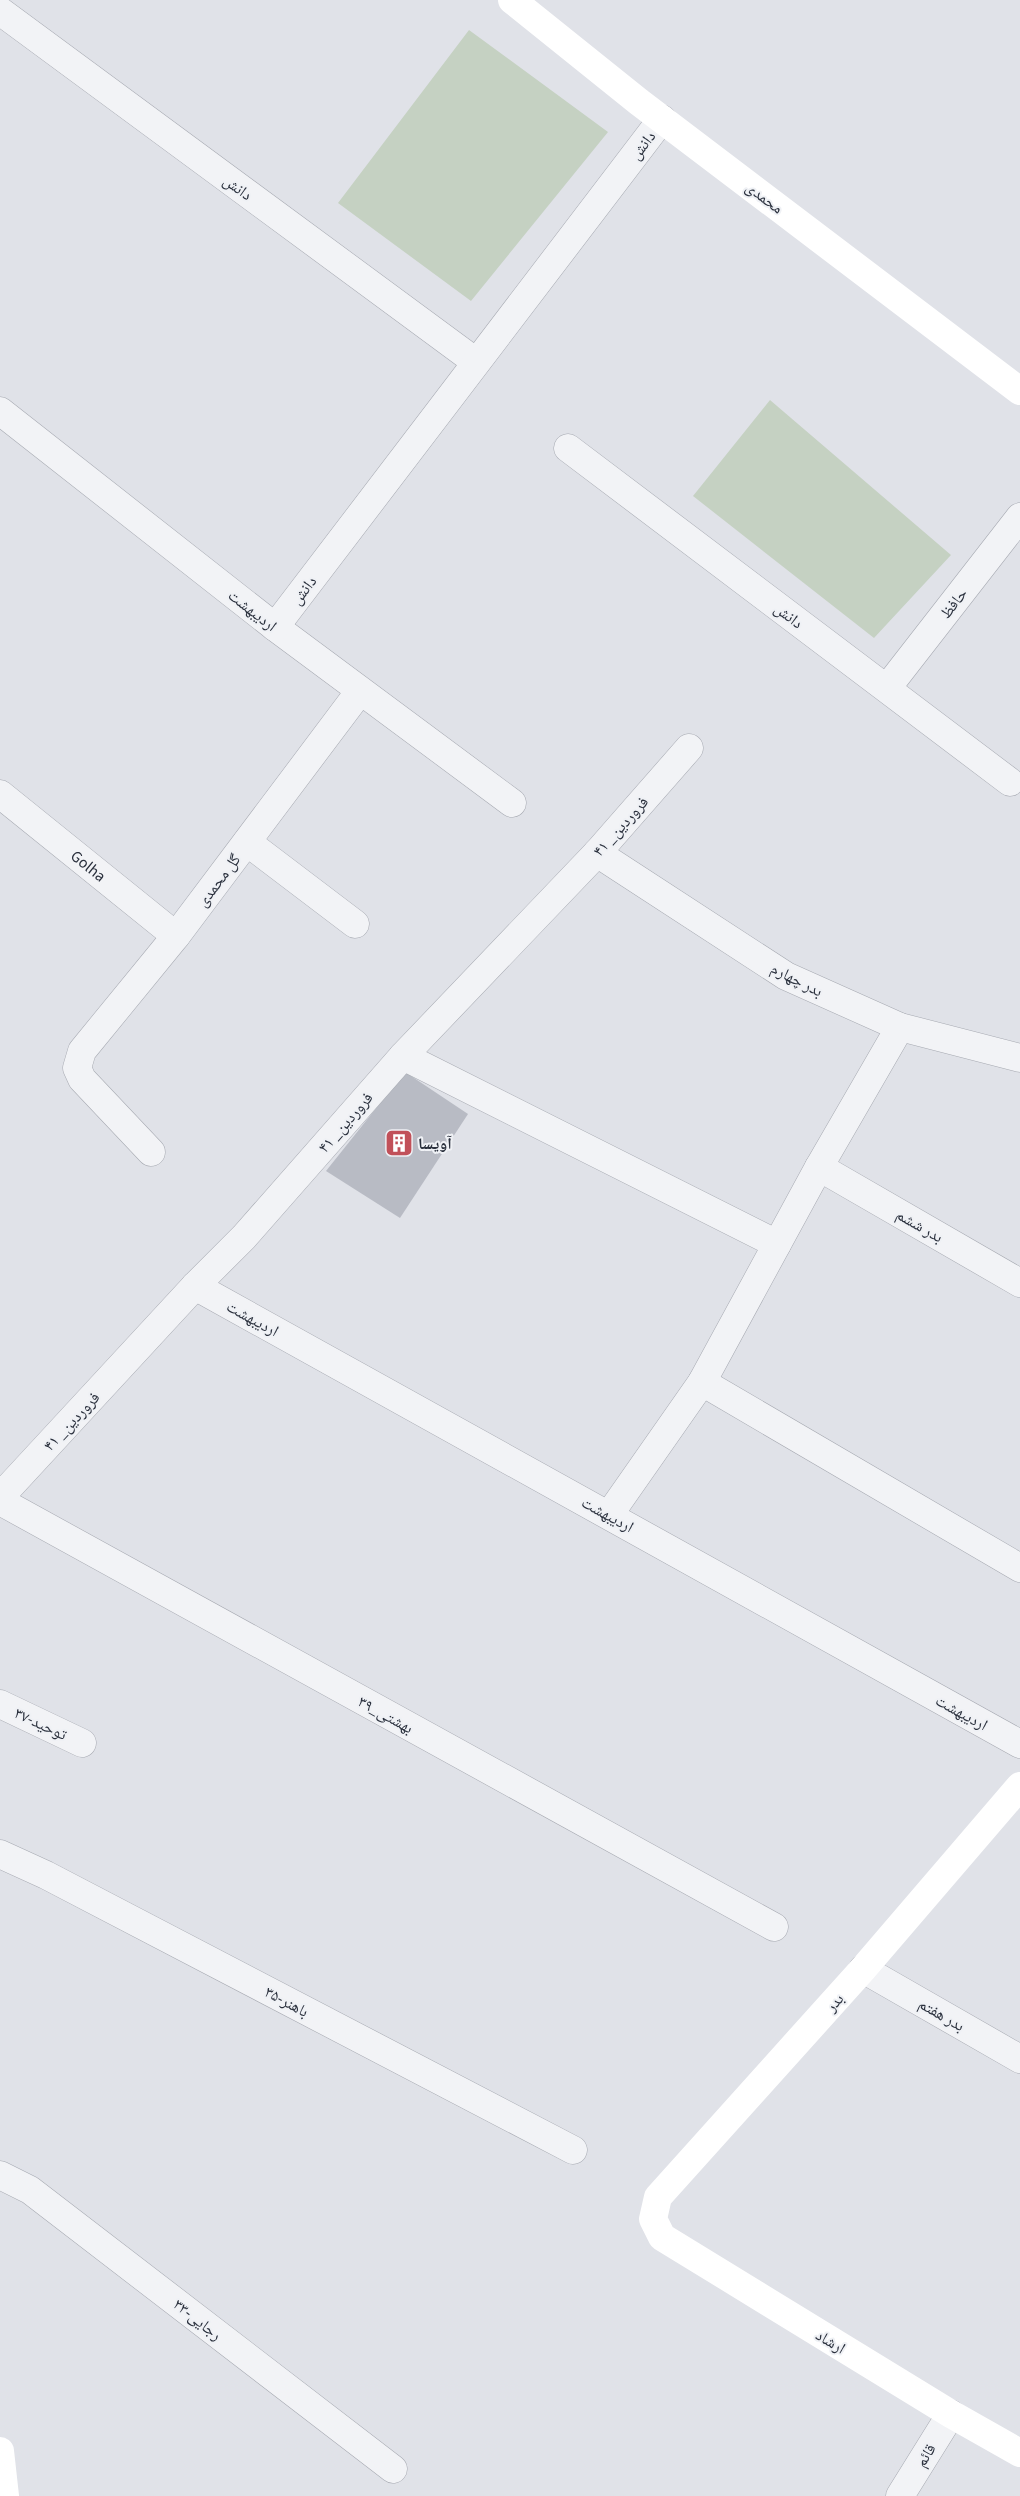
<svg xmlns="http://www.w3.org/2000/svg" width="1020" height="2496" font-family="'Source Sans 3','Noto Naskh Arabic',sans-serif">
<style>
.green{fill:#c5d1c2}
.building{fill:#b8bbc4}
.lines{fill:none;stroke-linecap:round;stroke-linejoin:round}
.street-casing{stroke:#a6a9b1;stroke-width:29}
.street{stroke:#f2f3f6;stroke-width:28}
.secondary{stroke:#fff;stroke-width:28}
.labels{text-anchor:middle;stroke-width:4;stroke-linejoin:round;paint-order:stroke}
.street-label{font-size:16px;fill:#2a303d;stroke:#eff1f5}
.poi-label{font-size:16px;font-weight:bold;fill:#2a303d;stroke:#eff1f5;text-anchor:start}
</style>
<rect width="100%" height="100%" fill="#e0e2e8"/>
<path class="green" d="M469,30l139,102 -137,169 -133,-98z
M770,400l181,155 -77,83 -181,-142z"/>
<path class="building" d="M405,1072l63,42 -68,104 -74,-47z"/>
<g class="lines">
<defs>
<g id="street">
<path d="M0,11l476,351"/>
<path d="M0,411l275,216 237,176"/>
<path d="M568,448l442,334"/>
<path d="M275,627l387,-508"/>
<path d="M887,688l133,-171"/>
<path id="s1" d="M0,794l176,142"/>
<path d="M247,842l108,82"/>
<path d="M597,853l189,123 114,51 120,31"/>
<path d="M403,1056l374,188"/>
<path d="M151,1152l-69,-73 -5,-11 5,-17 94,-115 184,-245"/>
<path d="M819,1167l201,116"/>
<path d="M195,1286l825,458"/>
<path d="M702,1382l318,186"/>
<path d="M0,1497l195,-211 49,-49 159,-181 194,-203 92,-105"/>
<path d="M0,1501l774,426"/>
<path d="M609,1515l93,-133 117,-215 81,-140"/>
<path d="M0,1704l82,39"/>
<path d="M0,1854l46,21 527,275"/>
<path d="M863,1969l157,90"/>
<path d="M0,2175l30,15 363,279"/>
<path d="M900,2496l51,-82"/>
</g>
</defs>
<use href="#street" class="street-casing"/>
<use href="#street" class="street"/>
<path class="secondary" d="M512,0l127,102 381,289
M1020,1786l-157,183 -205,228 -5,22 9,18 289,177 69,39
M0,2451l5,45"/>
</g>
<defs>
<symbol id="building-square" viewBox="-11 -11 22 22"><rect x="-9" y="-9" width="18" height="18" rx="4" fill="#c15059" stroke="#eff1f5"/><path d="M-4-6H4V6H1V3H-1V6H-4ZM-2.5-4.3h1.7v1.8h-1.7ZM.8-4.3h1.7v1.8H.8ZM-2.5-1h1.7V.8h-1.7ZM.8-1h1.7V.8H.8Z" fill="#fff"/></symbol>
</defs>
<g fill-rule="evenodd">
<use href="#building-square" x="383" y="1127" width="32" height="32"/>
</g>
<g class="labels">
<g class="street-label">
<text transform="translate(642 145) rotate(-53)" y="6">دانش</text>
<text transform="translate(238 187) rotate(36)" y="6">دانش</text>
<text transform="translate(765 197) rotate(37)" y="6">محمدی</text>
<text transform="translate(303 590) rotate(-53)" y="6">دانش</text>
<text transform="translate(953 603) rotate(-52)" y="6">حافظ</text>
<text transform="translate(253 610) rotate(38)" y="6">اردیبهشت</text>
<text transform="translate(789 615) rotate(37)" y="6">دانش</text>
<text transform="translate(620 826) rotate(-48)" y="6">۴۱ _فروردین</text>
<text dy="6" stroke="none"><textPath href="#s1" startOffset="114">Golha</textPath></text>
<text transform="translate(218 880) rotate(-53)" y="6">گل محمدی</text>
<text transform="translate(797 979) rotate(27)" y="6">بدر چهارم</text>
<text transform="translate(345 1122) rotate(-49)" y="6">۴۱ _فروردین</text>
<text transform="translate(920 1225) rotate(30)" y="6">بدر ششم</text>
<text transform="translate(253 1318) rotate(29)" y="6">اردیبهشت</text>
<text transform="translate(71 1421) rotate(-47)" y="6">۴۱ _فروردین</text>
<text transform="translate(608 1514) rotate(29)" y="6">اردیبهشت</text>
<text transform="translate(962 1712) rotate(29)" y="6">اردیبهشت</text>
<text transform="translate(386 1714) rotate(29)" y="6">۳۹_بهشتی</text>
<text transform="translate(41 1723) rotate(25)" y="6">۳۷-توحید</text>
<text transform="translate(287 2001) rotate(28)" y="6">۳۵-باهنر</text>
<text transform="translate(834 2002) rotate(-48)" y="6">بدر</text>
<text transform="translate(942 2014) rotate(30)" y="6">بدر هفتم</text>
<text transform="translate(198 2319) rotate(38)" y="6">۳۳-رجایی</text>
<text transform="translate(831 2341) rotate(31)" y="6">ارشاد</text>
<text transform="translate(925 2455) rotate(-58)" y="6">قائم</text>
</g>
<g class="poi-label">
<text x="418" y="1149">آویسا</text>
</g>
</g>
</svg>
